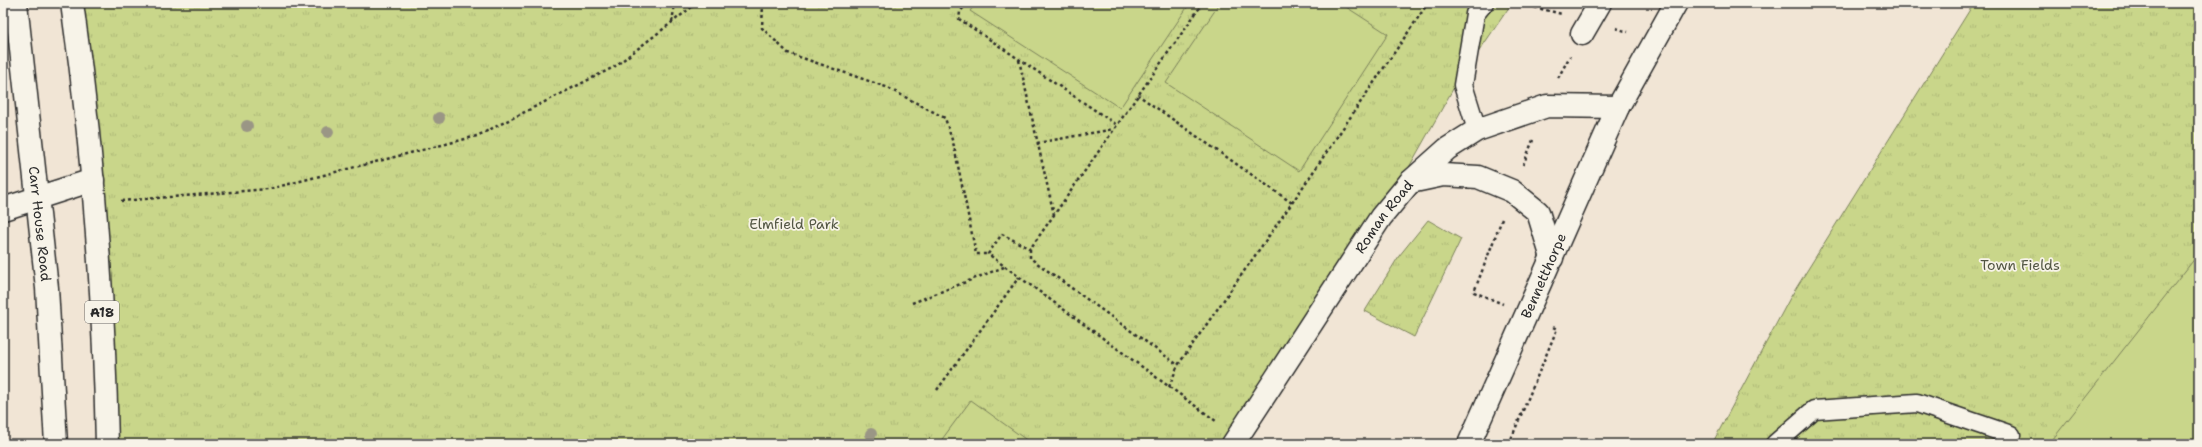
<svg xmlns="http://www.w3.org/2000/svg" width="2202" height="447" font-family="'Shantell Sans',sans-serif">
<style>
.grass{fill:url(#grass-tufts);stroke:#7a805a}
.pitch{fill:#c9d68a;stroke:#7a805a}
.lines{fill:none;stroke-linecap:round;stroke-linejoin:round}
.lane-casing{stroke:#2b2b2b;stroke-width:21}
.street-casing{stroke:#2b2b2b;stroke-width:25}
.secondary-casing{stroke:#2b2b2b;stroke-width:25}
.highway-casing{stroke:#2b2b2b;stroke-width:25}
.path{stroke:#2b2b2b;stroke-width:2.5;stroke-dasharray:3 3;stroke-linecap:butt}
.lane{stroke:#f7f3e8;stroke-width:18}
.street{stroke:#f7f3e8;stroke-width:22}
.secondary{stroke:#f7f3e8;stroke-width:22}
.highway{stroke:#f7f3e8;stroke-width:22}
.tree{fill:#9a9685}
.labels{text-anchor:middle;stroke-width:3.5;stroke-linejoin:round;paint-order:stroke}
.shield{fill:#f7f3e8;stroke:#686764;stroke-width:1}
.shield-label{font-size:13px;font-weight:bold;fill:#2b2b2b}
.street-label{font-size:14px;fill:#2b2b2b;stroke:#f7f3e8}
.park-label{font-size:14px;fill:#525643;stroke:#f7f3e8}
</style>
<defs>
<pattern id="grass-tufts" width="24" height="20" patternUnits="userSpaceOnUse"><rect width="24" height="20" fill="#c9d68a"/><path d="M3 7l-1-3M5 7V3M7 7l1-3M15 17l-1-3M17 17v-4M19 17l1-3" fill="none" stroke="#adb877"/></pattern>
</defs>
<rect width="100%" height="100%" fill="#f1e5d5"/>
<filter id="ink" filterUnits="userSpaceOnUse"><feTurbulence type="fractalNoise" baseFrequency=".025" numOctaves="2"/><feDisplacementMap in="SourceGraphic" scale="8" xChannelSelector="R" yChannelSelector="G"/><feConvolveMatrix kernelMatrix="1 2 1 2 8 2 1 2 1" color-interpolation-filters="sRGB"/></filter>
<g filter="url(#ink)">
<path class="grass" d="M76,3h1436l-59,86 -72,128 -148,227h-1126z
M1974,3h225v441h-487l78,-146z
M1428,220l33,19 -47,98 -49,-26 34,-55z"/>
<path class="pitch" d="M976,3h214l-70,105 -150,-97z
M1220,3h120l48,31 -89,137 -133,-88z
M2196,257l3,2v185h-150z
M971,400l61,44h-89l-3,-2z"/>
<g class="lines">
<defs>
<path id="lane" d="M1477,130l-14,-45 12,-71 9,-11
M1775,444l39,-34 103,-7 94,32"/>
<g id="street">
<path d="M1582,34l18,-31"/>
<path d="M1410,182l33,-7 35,2 34,14 26,21 14,46"/>
<path d="M3,209l90,-29"/>
<path id="s1" d="M1233,444l148,-227 29,-35 37,-33 30,-19 70,-24 71,1"/>
</g>
<g id="secondary">
<path id="s2" d="M1469,444l149,-337 58,-104"/>
</g>
<g id="highway">
<path id="s3" d="M16,3l31,285 9,156"/>
<path d="M72,3c21,146 32,293 35,441"/>
</g>
</defs>
<use href="#lane" class="lane-casing"/>
<use href="#street" class="street-casing"/>
<use href="#secondary" class="secondary-casing"/>
<use href="#highway" class="highway-casing"/>
<path class="path" d="M763,3l-1,25 26,25 98,34 59,31 9,28 22,108h12
M967,3l-7,9 -1,7 158,106
M1203,3l-173,246 -28,-15 -14,20 228,167
M1517,3l45,11
M1508,5l7,-2
M672,22l3,-19
M1616,28l12,4
M1019,60l35,155
M1558,78l12,-22
M1037,143l77,-14
M1523,165l10,-25
M121,201l148,-12 208,-53 137,-69 83,-64
M1292,203l136,-200
M1502,219l-28,73 29,12
M1030,249v9l148,107 114,-162 -154,-108
M912,303l92,-36
M1169,387l9,-22
M937,390l82,-113
M1509,444l48,-115 -6,-3"/>
<use href="#lane" class="lane"/>
<use href="#street" class="street"/>
<use href="#secondary" class="secondary"/>
<use href="#highway" class="highway"/>
</g>
<g class="tree">
<circle cx="439" cy="118" r="6"/>
<circle cx="247" cy="126" r="6"/>
<circle cx="328" cy="132" r="6"/>
<circle cx="871" cy="434" r="6"/>
</g>
</g>
<g class="labels">
<rect class="shield" x="85" y="301" width="34" height="22" rx="3"/>
<g class="shield-label">
<text x="102" y="317">A18</text>
</g>
<g class="street-label">
<text dy="5" stroke="none"><textPath href="#s1" startOffset="273">Roman Road</textPath></text>
<text dy="5" stroke="none"><textPath href="#s3" startOffset="222">Carr House Road</textPath></text>
<text dy="5" stroke="none"><textPath href="#s2" startOffset="184">Bennetthorpe</textPath></text>
</g>
<g class="park-label">
<text x="794" y="229">Elmfield Park</text>
<text x="2020" y="270">Town Fields</text>
</g>
</g>
<rect width="2202" height="447" fill="none" stroke="#f7f3e8" stroke-width="16"/>
<rect x="8" y="8" width="2186" height="431" fill="none" stroke="#2b2b2b" stroke-width="1.5" filter="url(#ink)"/>
</svg>
